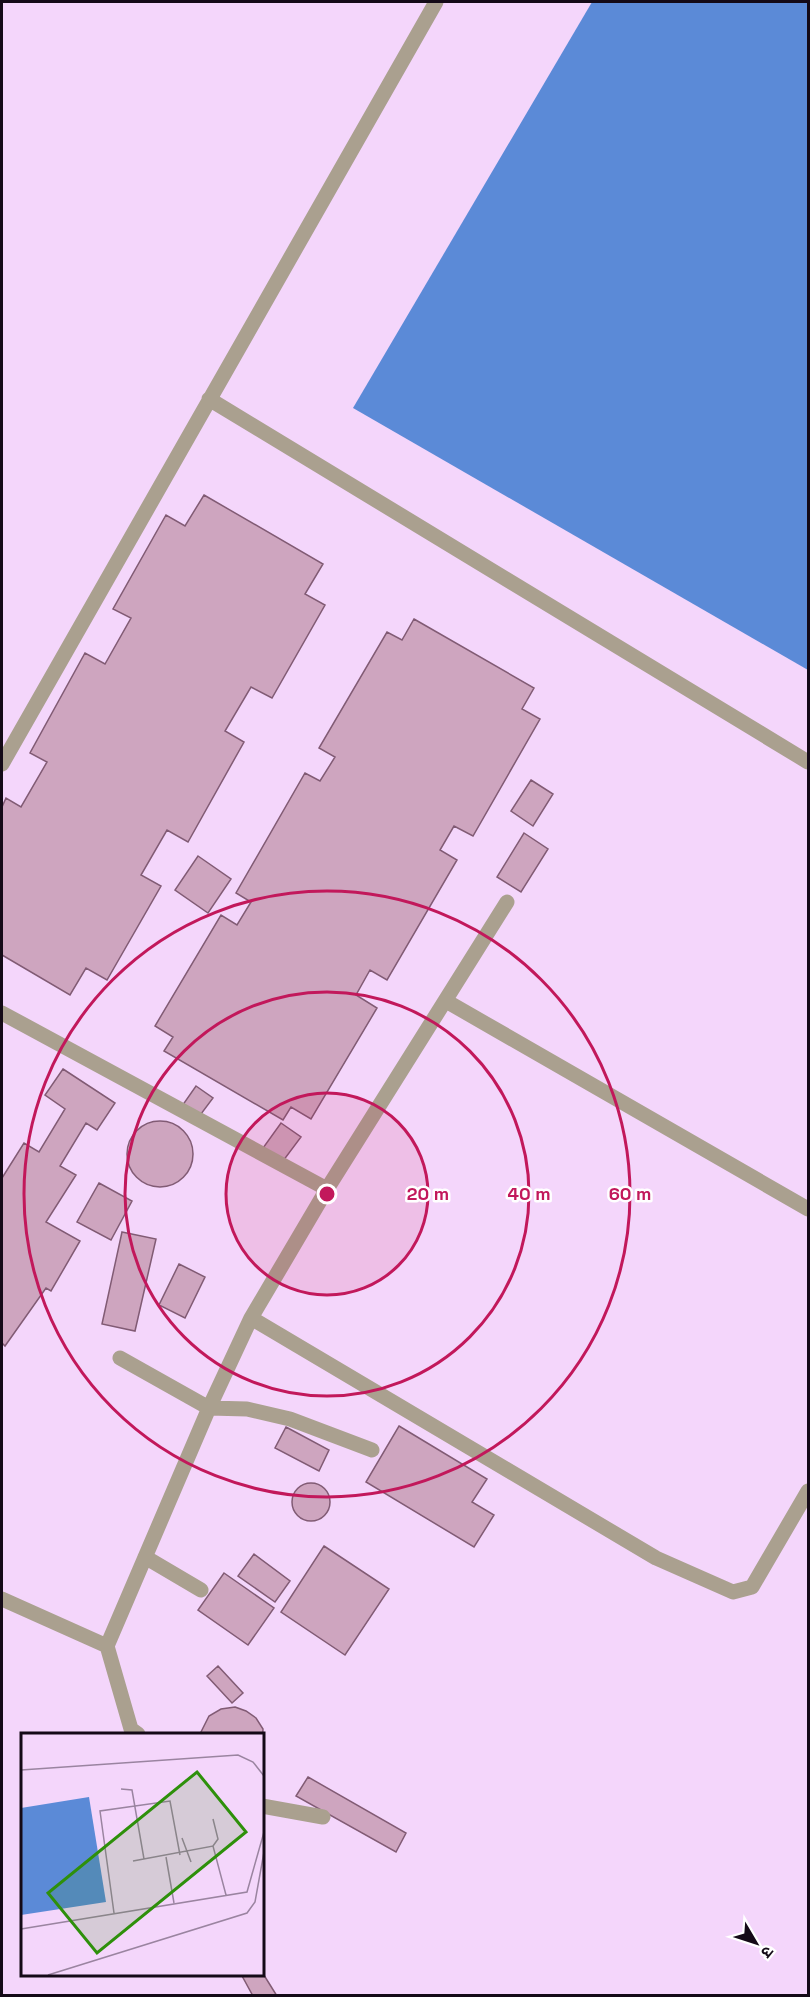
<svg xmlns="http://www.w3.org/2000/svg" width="810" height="1997" font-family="'Space Grotesk','Noto Sans Devanagari',sans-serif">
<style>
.water{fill:#5b8ad7}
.building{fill:#cea5bf;stroke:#815b74;stroke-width:1.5}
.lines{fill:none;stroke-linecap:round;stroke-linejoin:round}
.lane{stroke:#aaa08f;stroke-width:15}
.ring{fill:none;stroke:#c2185b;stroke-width:3}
.inset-road{fill:none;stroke:#9a84a0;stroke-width:1.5}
.view{fill:#2e900b;fill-opacity:0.15;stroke:#2e900b;stroke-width:3}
.inset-edge{fill:none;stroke:#140a17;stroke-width:3}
.centre{fill:#c2185b;stroke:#fff;stroke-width:3}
.ring-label{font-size:18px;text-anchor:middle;font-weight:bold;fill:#c2185b;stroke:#fff;stroke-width:5;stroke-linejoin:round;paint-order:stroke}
</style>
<rect width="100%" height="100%" fill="#f4d6fb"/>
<path class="water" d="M592,2h216v668l-455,-262z"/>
<path class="building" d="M204,495l119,69 -18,30 20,11 -53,93 -21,-11 -26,44 19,11 -56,100 -21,-12 -26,45 20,11 -54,94 -21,-12 -16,27 -68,-40v-148l4,-9 15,9 26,-45 -17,-9 55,-100 20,11 26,-46 -18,-9 53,-94 19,11z
M414,619l120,69 -12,21 18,10 -67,117 -19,-10 -14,24 17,10 -70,120 -17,-10 -14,25 21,13 -66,111 -20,-12 -8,13 -119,-69 9,-14 -18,-11 66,-111 16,10 14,-23 -15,-9 69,-120 15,8 15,-24 -16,-9 68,-116 15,8z
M531,780l22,14 -20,32 -22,-15z
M524,833l24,16 -27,43 -24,-15z
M198,856l33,23 -23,34 -33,-23z
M63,1069l52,34 -18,27 -11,-7 -26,43 16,9 -30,47 34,19 -29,50 -5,-3 -41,58 -3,-3v-165l22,-35 15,9 26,-43 -20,-14z
M196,1086l17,12 -15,20 -16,-12z
M127 1154a33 33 0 1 1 66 0a33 33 0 1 1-66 0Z
M281,1123l20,14 -18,24 -20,-13z
M99,1183l33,18 -21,39 -34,-18z
M122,1232l34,7 -21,92 -33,-7z
M179,1264l26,13 -20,41 -26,-13z
M399,1426l88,53 -15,23 22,13 -20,32 -108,-65z
M286,1427l43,23 -10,21 -44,-23z
M292 1502a19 19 0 1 1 38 0a19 19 0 1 1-38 0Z
M324,1546l65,43 -44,66 -64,-43z
M254,1554l36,27 -15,21 -37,-26z
M224,1573l50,35 -26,37 -50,-35z
M218,1666l25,27 -11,10 -25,-27z
M235,1707l11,4 10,7 7,11 -1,24v-19h-62l9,-18 12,-7z
M308,1777l98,56 -10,19 -100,-56z
M262,1972l15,24h-24l-12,-22h21z"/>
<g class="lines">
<path class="lane" d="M209,399l599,363
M2,764l434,-762
M446,1001l362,208
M2,1013l325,176
M251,1318l405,240 77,34 19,-5 56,-96
M120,1358l89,50 38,1 43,10 82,31
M145,1557l56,33
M2,1599l105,47 102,-238 42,-90 76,-129 180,-287
M107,1646l24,83 7,5
M262,1806l61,11"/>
</g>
<circle cx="327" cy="1194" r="101" fill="#c2185b" fill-opacity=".12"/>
<g class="ring">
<circle cx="327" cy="1194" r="101"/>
<circle cx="327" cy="1194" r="202"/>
<circle cx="327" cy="1194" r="303"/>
</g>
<g transform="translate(21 1733)">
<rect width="243" height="243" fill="#f4d6fb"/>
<path d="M68,64l17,105 -85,13v-107z" fill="#5b8ad7"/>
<path class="inset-road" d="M0,37l217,-15 15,7 11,14M100,56l11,1 12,69M192,86l5,20 -5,7M161,105l9,24M145,124l8,46M112,128l80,-15 13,49M93,180l-14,-102 70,-10 10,54M0,196l226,-37 17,-60M27,242l199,-62 8,-11 9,-50"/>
<path class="view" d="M176,39l49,60 -149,121 -49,-60z"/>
<rect width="243" height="243" class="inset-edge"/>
</g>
<circle cx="327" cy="1194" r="9" class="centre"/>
<g class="ring-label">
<text x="428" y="1200">20 m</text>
<text x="529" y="1200">40 m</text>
<text x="630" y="1200">60 m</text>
</g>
<rect width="810" height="1997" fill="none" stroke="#140a17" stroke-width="6"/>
<g transform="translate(756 1943) rotate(129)" stroke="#ffffff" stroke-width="4.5" paint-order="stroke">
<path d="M0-4.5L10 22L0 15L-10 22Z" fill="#140a17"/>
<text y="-9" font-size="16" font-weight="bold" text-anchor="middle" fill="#140a17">उ</text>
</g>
</svg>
